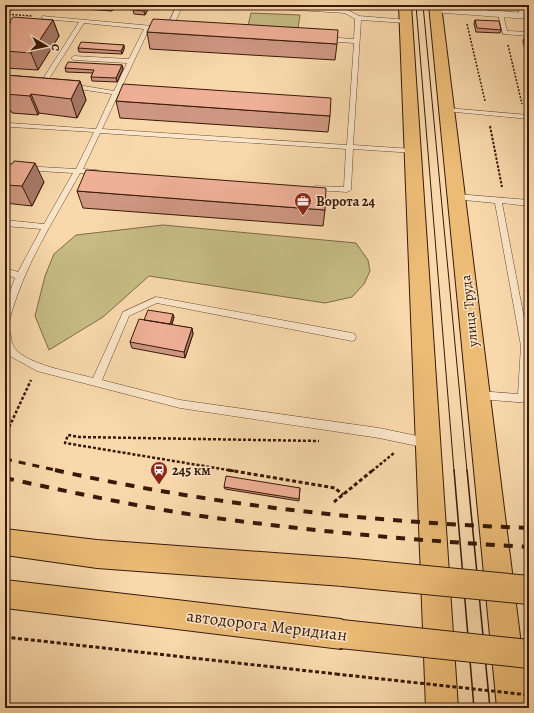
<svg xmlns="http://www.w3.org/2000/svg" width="534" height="713" font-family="Alegreya,serif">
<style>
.green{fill:#c6bc84;stroke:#7f6a46}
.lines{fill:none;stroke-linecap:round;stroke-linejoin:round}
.stream{fill:#76796e;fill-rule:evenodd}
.lane-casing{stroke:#684931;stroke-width:1}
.street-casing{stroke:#684931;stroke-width:1}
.primary-casing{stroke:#381908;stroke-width:2}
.path-far3{stroke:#381908;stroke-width:1.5;stroke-dasharray:2 1.5;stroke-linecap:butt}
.path-far2{stroke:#381908;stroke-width:2;stroke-dasharray:2.5 1.5;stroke-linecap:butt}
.path-far1{stroke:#381908;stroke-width:2.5;stroke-dasharray:3 2;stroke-linecap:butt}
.path{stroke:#381908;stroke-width:3;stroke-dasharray:4 2.5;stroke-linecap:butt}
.lane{fill:#fbe6c9;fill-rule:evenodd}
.street{fill:#fbe6c9;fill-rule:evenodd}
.primary{fill:#ecbc76;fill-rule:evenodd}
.tram-far1{stroke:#381908;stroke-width:1}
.tram{stroke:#381908;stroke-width:1.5}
.rail-far1{stroke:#381908;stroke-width:3;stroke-dasharray:7 7;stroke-linecap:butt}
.rail{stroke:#381908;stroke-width:4;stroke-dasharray:9 9;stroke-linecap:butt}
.primary-bridge-casing{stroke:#381908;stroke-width:30;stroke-linecap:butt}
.path-bridge{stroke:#381908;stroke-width:3;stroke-dasharray:4 2.5;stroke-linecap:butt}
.primary-bridge{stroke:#ecbc76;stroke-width:28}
.wall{fill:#ce9782;stroke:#381908}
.shaded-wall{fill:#a77b6a;stroke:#381908}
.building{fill:#efb097;stroke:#381908}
.labels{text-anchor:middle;stroke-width:3;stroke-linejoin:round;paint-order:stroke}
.poi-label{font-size:14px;font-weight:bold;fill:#381908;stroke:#fbe6c9;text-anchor:start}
.street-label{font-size:14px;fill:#381908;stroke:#fbe6c9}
.near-street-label{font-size:17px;fill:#381908;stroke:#fbe6c9}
</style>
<rect width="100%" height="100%" fill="#f9d9ac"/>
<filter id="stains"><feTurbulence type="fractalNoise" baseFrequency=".005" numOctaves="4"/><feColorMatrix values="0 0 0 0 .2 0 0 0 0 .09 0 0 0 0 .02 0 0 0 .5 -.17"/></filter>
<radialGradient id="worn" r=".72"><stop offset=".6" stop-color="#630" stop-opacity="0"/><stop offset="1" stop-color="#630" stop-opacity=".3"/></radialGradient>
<path class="green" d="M251,13l49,2 -2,13 -50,-2z
M163,225l193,18 12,17 2,11 -6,13 -12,13 -27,6 -176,-27 -46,41 -54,33 -14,-34 10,-40 9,-22 22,-19z"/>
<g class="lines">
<path class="stream" d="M14,5h4l-13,11v-3z"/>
<defs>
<path id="lane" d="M177,5h6l-11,24 -5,1 -1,-1z
M244,5h29l73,4 13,7 49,4 1,1 -3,2 -45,-3 -8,125 60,4 3,2 -1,2 -62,-4 -2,41 -4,2 -32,-2 -4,-2 4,-2 29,1 2,-38 -246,-16 -17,36 14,1 4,2 -4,2 -17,-1c-27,49 -57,94 -71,149l-1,2 -3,2v-20l10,-28 -10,-4v-6l13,4 23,-43 -36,-3v-6l39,4 29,-51 -68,-4v-4l71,4 18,-37 -83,-5 -4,6 -2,1v-8l4,-3 87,6 16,-35 -40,-6 -3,-2 3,-2 42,7 13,-28 -53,-3 -3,-2 3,-2 55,3 15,-30 -60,-6 -37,59 -3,2 -3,-2 38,-60 -35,-3 -2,-1v-2l111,10 3,2 -7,1 -47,100 245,16 7,-102 -29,-2 -3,-2 3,-2 29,2 1,-20 -10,-6 -98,-6z
M466,5h6v8l-5,-1z
M517,5h6l2,11 -5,-1z
M498,13l5,1 4,17 22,1v4l-26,-2z
M447,108l82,7v4l-84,-8 -1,-1z
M457,194l72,6v6l-27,-3 27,141 -2,51h2v8l-50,-4 -3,-1 -2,-3 2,-3 3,-1 39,3 3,-48 -26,-143 -41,-4v-4z
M156,297l196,36 3,1 1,3 -1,3 -3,1 -195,-38 -28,13 -27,64 78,20 199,28 48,10 4,2 1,3 -1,3 -4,2 -48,-10 -199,-30 -143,-37 -27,-15 -5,-8v-22l3,1c4,8 2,17 9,24 17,15 54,21 76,27l30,-66z"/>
<path id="street" d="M436,7l93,6v6l-97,-7 -1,-2 1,-2z"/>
<path id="primary" d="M399,5h12l47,703h-32z
M429,5h12l88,703h-32z
M5,529l92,11 246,18 10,4 4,10 -4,10 -10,4 -246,-18 -92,-13z
M5,580l336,39 10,5 5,10 -5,10 -10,5 -336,-41z"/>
</defs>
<use href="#lane" class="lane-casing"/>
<use href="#street" class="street-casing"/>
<use href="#primary" class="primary-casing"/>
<path class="path-far3" d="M5,14l27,2
M467,24l18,77
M508,45l14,59"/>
<path class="path-far2" d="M490,126l12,61
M527,129l2,7"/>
<path class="path-far1" d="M5,436l26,-56
M234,471l-169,-28 3,-8 11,2 240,4
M372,471l22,-18"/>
<path class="path" d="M228,470l107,18 8,7
M334,502l39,-32
M5,637l331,37"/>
<use href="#lane" class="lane"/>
<use href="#street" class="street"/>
<use href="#primary" class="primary"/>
<path class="tram-far1" d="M416,5l38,466
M423,5l44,466"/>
<path class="tram" d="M454,470l20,238
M467,470l23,238"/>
<path class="rail-far1" d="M5,459l55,12"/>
<path class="rail" d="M55,470c156,35 315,52 474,58
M5,478c65,14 130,28 196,38 109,15 218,25 328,31"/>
<defs>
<path id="primary-bridge" d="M343,572l186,18
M341,634l188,20"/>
</defs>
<use href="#primary-bridge" class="primary-bridge-casing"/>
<path class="path-bridge" d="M336,674l193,21"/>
<use href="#primary-bridge" class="primary-bridge"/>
</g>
<path class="wall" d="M44,5h72l-4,6 -68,-5z
M136,5h14l-5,10 -11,-1 -1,-4z
M53,20l6,16 -21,34 -33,-2v-37l5,-7 -1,-2z
M475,20l26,10 -1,3 -24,-1 -2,-8z
M529,25v51l-3,-12 1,-5 -4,-18z
M147,32l190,12 -2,16 -185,-11z
M124,45v4l-2,5 -43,-2 -1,-4z
M122,65l1,4 -6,13 -25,-1 -1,-4 2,-4 -27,-1 -1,-4z
M5,75l75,6 6,19 -9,18 -38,-5 -1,2 -26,-2 -1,-2h-6z
M116,101l214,15 -2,16 -208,-14z
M5,163l39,19 -12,24 -27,-3z
M77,191l248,19 -2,16 -240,-18z
M529,232v19l-3,-14z
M174,317l-2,8 20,3 1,6 -8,24 -53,-10 -2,-6 14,-22z
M224,487l76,1 -1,13 -74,-12z"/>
<path class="shaded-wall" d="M111,5h5l-4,6z
M147,5h3l-5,10 -1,-4z
M53,20l6,16 -21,34 -7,-17z
M124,45v4l-2,5 -1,-3z
M122,65l1,4 -6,13 -1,-4z
M80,81l6,19 -9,18 -6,-19z
M31,94l8,19 -1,2 -8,-19z
M35,163l9,19 -12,24 -10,-20z
M173,314l1,3 -4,12 -1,-4z
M192,328l1,6 -8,24 -1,-6z"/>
<path class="building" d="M136,5h11l-3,6 -11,-1z
M13,17l40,3 -22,33 -26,-2v-20l6,-9h-2z
M153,19l185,11 -1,14 -190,-12z
M475,20l24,1 2,9 -24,-2z
M81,42l43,3 -3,6 -43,-3z
M68,62l54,3 -6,13 -25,-1 3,-7 -29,-2z
M5,75l75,6 -9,18 -40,-5 -1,2 -25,-2z
M123,84l208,14 -1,18 -214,-15z
M14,161l21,2 -13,23 -17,-1v-22l7,1z
M86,170l240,18 -1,22 -248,-19z
M148,310l25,4 -3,10 -26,-4z
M139,319l53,9 -8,24 -54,-10z
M226,476l74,12 -1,11 -75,-12z"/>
<defs>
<symbol id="office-pin" viewBox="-11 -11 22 30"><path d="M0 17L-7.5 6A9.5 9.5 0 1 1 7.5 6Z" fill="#8f2418" stroke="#fbe6c9"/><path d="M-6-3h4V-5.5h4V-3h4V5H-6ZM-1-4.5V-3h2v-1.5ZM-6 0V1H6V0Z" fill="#fff"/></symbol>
<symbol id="station-pin" viewBox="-11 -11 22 30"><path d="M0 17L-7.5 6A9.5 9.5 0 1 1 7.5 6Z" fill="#8f2418" stroke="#fbe6c9"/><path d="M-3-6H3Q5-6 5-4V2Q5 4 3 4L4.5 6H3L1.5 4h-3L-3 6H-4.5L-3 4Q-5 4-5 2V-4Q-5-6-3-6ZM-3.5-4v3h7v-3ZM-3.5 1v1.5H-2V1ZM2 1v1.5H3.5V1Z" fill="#fff"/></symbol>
</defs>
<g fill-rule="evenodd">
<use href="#office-pin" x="293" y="191" width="20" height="27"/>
<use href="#station-pin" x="149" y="460" width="20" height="27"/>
</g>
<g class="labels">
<g class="poi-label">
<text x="316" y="206">Ворота 24</text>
<text x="172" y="475">245 км</text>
</g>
<g class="street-label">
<text transform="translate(469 311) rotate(-96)" y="5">улица Труда</text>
</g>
<g class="near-street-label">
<text transform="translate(267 625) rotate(7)" y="6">автодорога Меридиан</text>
</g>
</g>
<rect width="534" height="713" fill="none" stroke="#f9d9ac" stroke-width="20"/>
<rect x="6" y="6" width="522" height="701" fill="none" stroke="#381908" stroke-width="2"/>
<rect x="10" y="10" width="514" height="693" fill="none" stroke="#381908"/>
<g transform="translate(46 46) rotate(99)" stroke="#fbe6c9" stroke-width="3" paint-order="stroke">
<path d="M0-3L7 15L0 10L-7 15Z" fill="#381908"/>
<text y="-6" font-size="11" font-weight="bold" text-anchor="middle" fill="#381908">С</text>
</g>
<rect width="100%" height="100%" filter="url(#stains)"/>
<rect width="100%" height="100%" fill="url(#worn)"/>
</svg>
